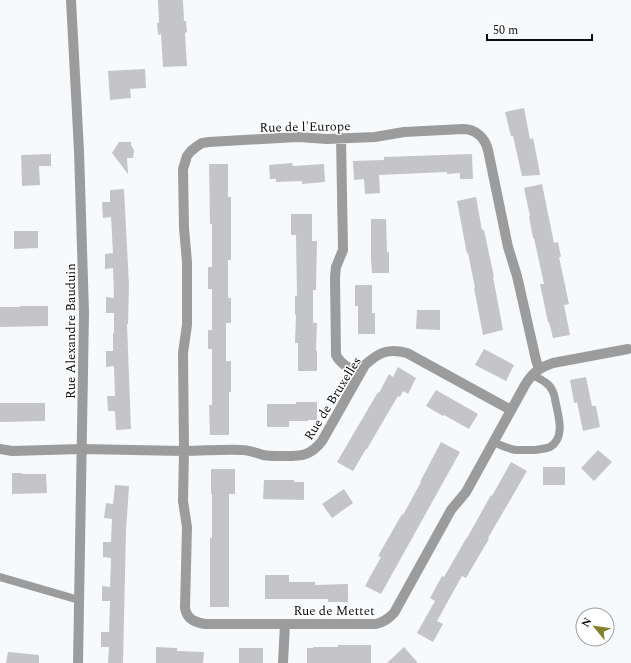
<svg xmlns="http://www.w3.org/2000/svg" width="631" height="663" font-family="Spectral,serif">
<style>
.building{fill:#c5c4c7}
.lines{fill:none;stroke-linecap:round;stroke-linejoin:round}
.service{stroke:#9d9c9c;stroke-width:8}
.minor{stroke:#9d9c9c;stroke-width:10}
.tertiary{stroke:#9d9c9c;stroke-width:10}
.labels{text-anchor:middle;stroke-width:3;stroke-linejoin:round;paint-order:stroke}
.street-label{font-size:13px;fill:#0d0d0e;stroke:#fff}
</style>
<rect width="100%" height="100%" fill="#f7fafc"/>
<path class="building" d="M158,0h25l1,21h2l1,11 -2,1 2,33 -24,1 -2,-33 -3,1 -1,-12h2z
M145,69l1,19 -16,1 1,9 -21,2 -2,-29z
M524,108l6,31 3,-1 6,30 1,7 -18,1 -9,-40h-2l-6,-24z
M119,142h12v3l3,5 -1,8h-6l1,16 -16,-21z
M51,154v12h-12l1,19 -18,1 -1,-31z
M472,154l1,25h-13v-6l-13,1v-2l-68,3 1,18 -15,1 -1,-15 -10,1 -1,-19 31,-1v-3z
M292,163l1,3 31,-2 1,18 -23,2v-3l-26,1v-3h-6l-1,-14z
M209,164h19v33h3v63h-3v38h3v25h-5v38h5v31h-2v43h-19l-1,-30h3v-56h-4v-19h4v-41h-4v-22h4v-43h-2z
M542,184l12,59 4,-1 3,15h-2l10,47 -5,1 6,30 -17,3 -4,-16h-1l-8,-38h4l-10,-46h-1l-4,-22h1l-6,-28z
M124,189l5,96 -1,39h-1l4,105 -15,1 -1,-19h-7l-1,-15h8l-1,-30 -8,1v-16h7v-18h1v-20h-8v-16l8,1 -1,-30 -8,1v-15l8,-1 -2,-36 -8,1 -1,-16h8v-12z
M476,197l6,33h2l10,47h-1l10,53 -20,5 -9,-47h1l-7,-35 -1,1 -10,-53z
M291,214h21v27h5l-1,49h-3v33h4l-1,28h1v20h-19v-28h-3l1,-28h-1v-19h2l-1,-61h-5z
M371,219h15l1,33h2v21h-17l-1,-14z
M14,231h24v17l-24,1z
M355,285h17v28h3v21h-17v-28h-3z
M20,306h28v20l-48,1v-20h20z
M417,310h23v20l-24,-1z
M484,349l30,16 -8,16 -31,-16z
M398,367l18,11 -8,16 -5,-3 -3,6 -2,-1 -16,27 -15,26h-1l-13,22 -16,-9 41,-70 1,1 10,-19 4,3z
M586,377l6,29h4l4,21 -17,4 -6,-29 -3,1 -4,-23z
M436,390l42,24 -9,15 -25,-14 -1,1 -17,-10z
M296,402h21v18h-9v1h-19v6h-22v-23h29z
M0,403h45v18l-45,1z
M441,442l19,10 -79,142 -16,-8 16,-29 -3,-1 24,-42 1,1 18,-33h-1z
M598,450l14,12 -18,19 -13,-13z
M511,462l16,9 -39,67 1,1 -9,15 -14,24 -4,-2 -25,45 6,3 -10,18 -16,-9 18,-32 -5,-3 12,-22 2,1 23,-40v1l24,-43 1,1z
M543,467h22v18h-22z
M211,469h24v25h-6v113h-19v-69h2v-44h-1z
M12,473h10v1h24l1,19 -35,1z
M264,480h30v2h10v18l-41,-1z
M115,485l14,1 -3,45 -3,132h-15l1,-16h-8v-15h8l1,-31h-8v-15l8,1 1,-29 -8,-1v-15h8l1,-23 -8,-1 2,-15 7,1z
M344,489l9,14 -21,15 -10,-14z
M265,575h24v7h26v3l33,-1v18h-20v-3h-63z
M338,645h33v18h-64v-15h6v-1h25z
M156,647l21,1v3l27,1 -1,11h-47z
M404,647l14,16h-31z
M239,648h24v15h-24z
M8,652l31,3v8h-33z"/>
<g class="lines">
<path class="service" d="M493,442c8,3 15,7 23,8 7,0 13,0 19,0 5,-1 10,-1 15,-3 15,-9 9,-29 6,-43 -1,-4 -1,-8 -3,-12 -3,-9 -13,-13 -21,-17
M0,577l79,23"/>
<path class="minor" d="M341,138l2,112 -7,17 -1,10 1,78c5,10 15,14 24,19
M511,410l-104,-57c-18,-5 -28,-1 -42,12l-43,76c-12,16 -23,15 -41,15 -6,0 -12,0 -18,-1 -7,-2 -13,-5 -21,-5 -19,-1 -39,1 -58,1l-1,-98 4,-28v-63l-3,-34 -1,-59 4,-13 4,-5 5,-4 6,-4 7,-1 89,-5 29,2 48,-2 29,-5 59,-3c13,0 22,9 25,21l20,97 9,29 19,84 3,9
M0,449l12,2 70,-2 102,2 -1,50 4,26 -2,81c2,11 9,14 20,16h171c8,-2 12,-5 18,-11l57,-103 15,-18 59,-107c8,-13 14,-17 28,-22l75,-14
M283,663l2,-39"/>
<path class="tertiary" d="M71,0l8,151 5,162 -6,350"/>
</g>
<g class="labels">
<g class="street-label">
<text transform="translate(305 126) rotate(-1)" y="5">Rue de l'Europe</text>
<text transform="translate(70 331) rotate(-90)" y="5">Rue Alexandre Bauduin</text>
<text transform="translate(332 398) rotate(-58)" y="5">Rue de Bruxelles</text>
<text x="334" y="615">Rue de Mettet</text>
</g>
</g>
<g transform="translate(595 627) rotate(299)"><circle r="19" fill="#ffffff" stroke="#9e9e9f"/>
<path d="M0-3L7 15L0 10L-7 15Z" fill="#838129"/>
<text y="-6" font-size="11" font-weight="bold" text-anchor="middle" fill="#0d0d0e">N</text>
</g>
<path d="M487 34v6h105v-6" fill="none" stroke="#0d0d0e" stroke-width="2"/>
<text x="493" y="34" font-size="12" fill="#0d0d0e" stroke="#ffffff" stroke-width="3" paint-order="stroke">50 m</text>
</svg>
